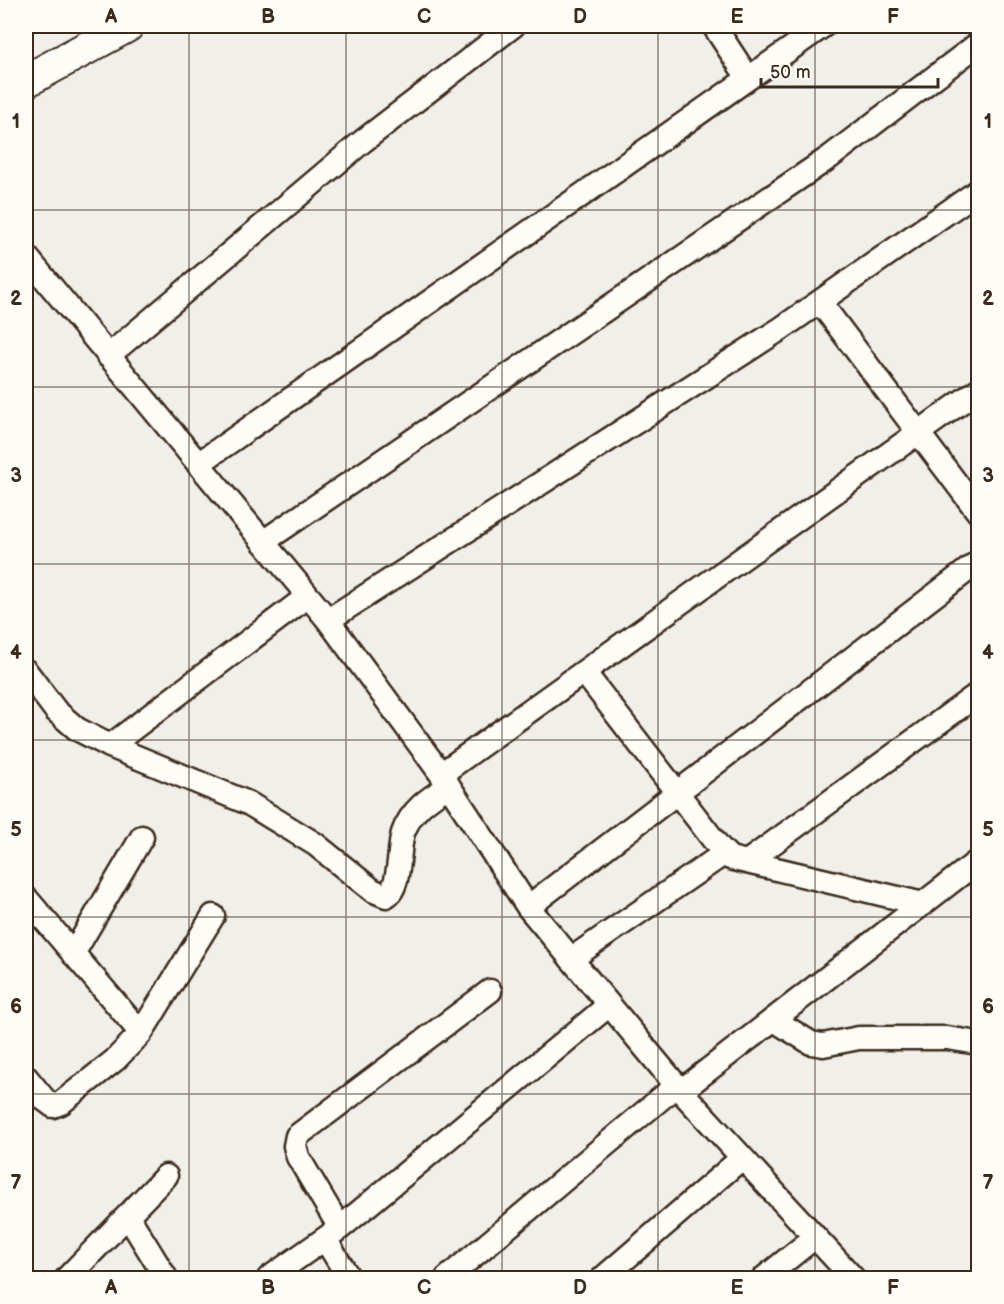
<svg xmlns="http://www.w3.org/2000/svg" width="1004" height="1304" font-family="'Balsamiq Sans',sans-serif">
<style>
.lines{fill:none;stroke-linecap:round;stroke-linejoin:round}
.minor-casing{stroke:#3b2a1e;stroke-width:27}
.secondary-casing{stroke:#3b2a1e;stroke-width:36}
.minor{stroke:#fdfcf7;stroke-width:22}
.secondary{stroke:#fdfcf7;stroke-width:32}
.grid{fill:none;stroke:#3b2a1e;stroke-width:1.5;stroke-opacity:0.55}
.neatline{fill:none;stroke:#3b2a1e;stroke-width:2}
.grid-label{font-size:20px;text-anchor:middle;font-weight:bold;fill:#3b2a1e}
</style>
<rect width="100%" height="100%" fill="#f1efea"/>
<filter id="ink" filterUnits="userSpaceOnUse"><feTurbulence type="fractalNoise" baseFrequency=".0167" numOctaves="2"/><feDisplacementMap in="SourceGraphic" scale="12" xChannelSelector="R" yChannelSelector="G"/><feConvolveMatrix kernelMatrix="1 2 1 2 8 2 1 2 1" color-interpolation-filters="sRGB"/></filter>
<g filter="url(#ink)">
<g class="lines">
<defs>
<path id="minor" d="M714,26l34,52
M26,256l302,364 113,154 87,133 153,184 172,187
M820,302l158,210
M108,356l255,-215 150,-115
M198,464l625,-438
M263,542l567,-385 148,-113
M328,620l454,-292 196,-137
M26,671l30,40 21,18 33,17 138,57 67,41 57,46 14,6c15,-8 12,-47 17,-63 8,-23 26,-35 46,-47
M584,672l135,175 11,11 193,46
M110,746l198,-150
M441,774l537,-384
M747,862l231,-168
M26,898l115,135
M528,907l450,-345
M73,954l69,-117
M571,959l154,-106
M774,1020l37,23 12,2 36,-7h88l31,5
M26,1077l19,23 8,6 8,-3 54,-43 26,-27 72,-117
M681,1091l297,-230
M128,1216l38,62
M340,1228l-42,-71 -3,-11 2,-10 193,-145
M325,1239l24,39
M67,1278l99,-102
M269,1278l71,-50 269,-223
M447,1278l230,-193
M603,1278l139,-120
M764,1278l51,-41"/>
<path id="secondary" d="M26,81l101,-55"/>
</defs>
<use href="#minor" class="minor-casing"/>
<use href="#secondary" class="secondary-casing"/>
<use href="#minor" class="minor"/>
<use href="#secondary" class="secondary"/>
</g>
</g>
<path class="grid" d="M189,26v1252M346,26v1252M502,26v1252M658,26v1252M815,26v1252M26,210h952M26,387h952M26,564h952M26,740h952M26,917h952M26,1094h952"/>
<rect width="1004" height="1304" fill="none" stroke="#fdfcf7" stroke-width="66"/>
<path d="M761 78v9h177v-9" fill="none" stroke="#3b2a1e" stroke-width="3"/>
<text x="770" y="78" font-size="18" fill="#3b2a1e" stroke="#fdfcf7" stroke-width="4.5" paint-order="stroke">50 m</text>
<rect x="33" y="33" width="938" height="1238" class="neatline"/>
<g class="grid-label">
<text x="111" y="23">A</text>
<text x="268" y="23">B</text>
<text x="424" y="23">C</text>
<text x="580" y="23">D</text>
<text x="737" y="23">E</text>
<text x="893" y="23">F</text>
<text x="16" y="128">1</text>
<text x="988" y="128">1</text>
<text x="16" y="305">2</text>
<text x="988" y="305">2</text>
<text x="16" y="482">3</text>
<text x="988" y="482">3</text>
<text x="16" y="659">4</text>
<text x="988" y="659">4</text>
<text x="16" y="836">5</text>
<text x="988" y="836">5</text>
<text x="16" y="1013">6</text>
<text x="988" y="1013">6</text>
<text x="16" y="1189">7</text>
<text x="988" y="1189">7</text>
<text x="111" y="1294">A</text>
<text x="268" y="1294">B</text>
<text x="424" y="1294">C</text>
<text x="580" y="1294">D</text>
<text x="737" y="1294">E</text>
<text x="893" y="1294">F</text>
</g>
</svg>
